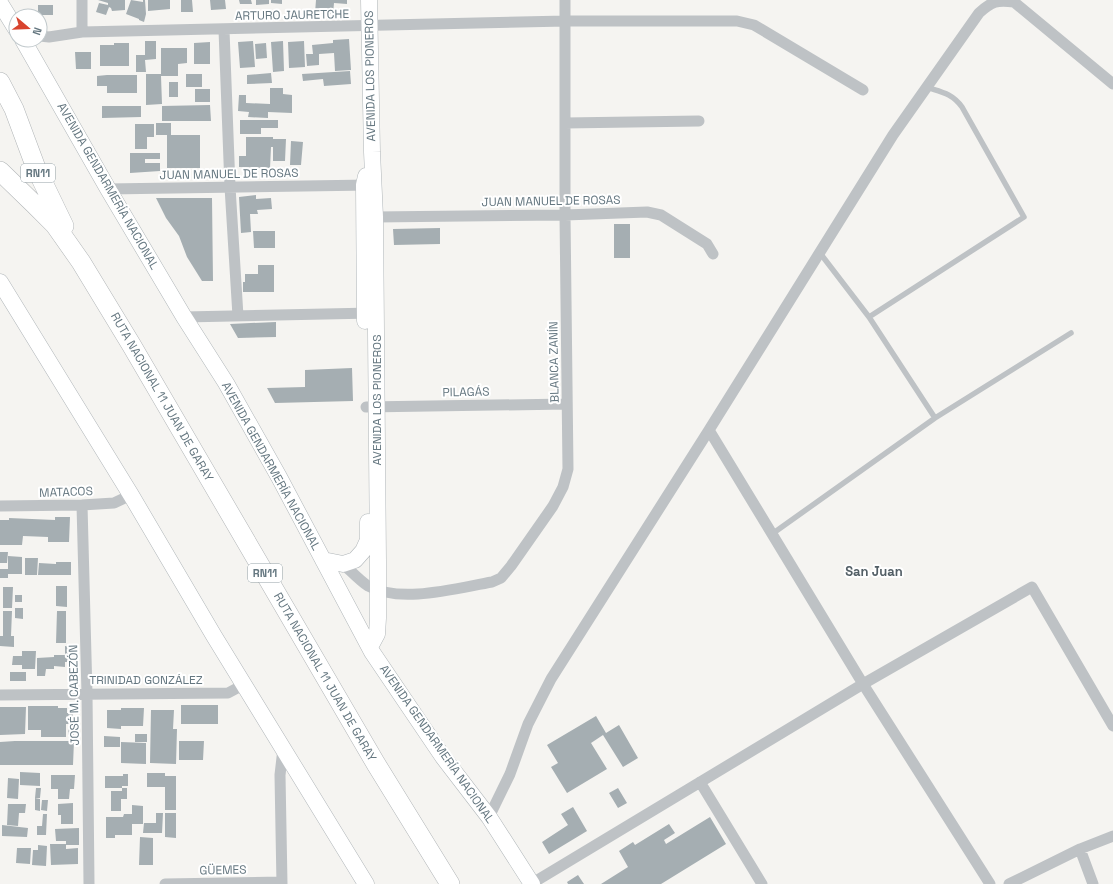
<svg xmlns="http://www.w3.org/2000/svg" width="1113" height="884" font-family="'Space Grotesk',sans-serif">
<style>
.building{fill:#a5aeb2}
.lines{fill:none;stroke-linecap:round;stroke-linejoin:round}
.secondary-casing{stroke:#b0b6b9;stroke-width:17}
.trunk-casing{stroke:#b1b5b7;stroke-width:20}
.service{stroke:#bec2c5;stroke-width:5.5}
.minor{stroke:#bec2c5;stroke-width:11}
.secondary{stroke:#fff;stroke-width:16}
.trunk{stroke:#fff;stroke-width:19}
.labels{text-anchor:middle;stroke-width:4;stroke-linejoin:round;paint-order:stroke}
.shield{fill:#fff;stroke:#93a0a6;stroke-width:1}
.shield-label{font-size:11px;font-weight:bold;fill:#657780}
.street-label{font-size:12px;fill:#657780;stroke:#fff}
.neighbourhood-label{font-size:13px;font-weight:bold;fill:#535f66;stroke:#fff}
</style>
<rect width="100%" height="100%" fill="#f5f4f1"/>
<path class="building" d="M98,0h27v10l-13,1 -1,-3 -2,-1 -3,8 -10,-3 3,-9 9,2v-2z
M131,0l12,2v-2h2l1,14 -2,8 -5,-2v-1l-13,-5z
M148,0h22v9l-22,2z
M181,0h11l1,12h-12z
M210,0h15l1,9 -15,1z
M239,0h12l1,4h-12z
M256,0h13v4l-13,1z
M271,0h11v4l-11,-1z
M316,0h31v4l-13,-1 -1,11 -18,-1z
M38,5h15v10h-15z
M349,39l2,31 -16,1 -1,-18 -15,1v11l-12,1 -1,-12h7l-1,-9 21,-2v-3z
M145,41h11v18l-11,1 1,12h-10v-17h9z
M253,41l2,26 -15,1 -2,-26z
M283,41l1,30 -11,1 -2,-30z
M304,41l1,26 -16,1 -1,-26z
M210,42v22h-16v-21z
M114,43h15v23h-29v-21h14z
M266,43l1,15 -11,1 -1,-15z
M161,48h26v15l-9,1v12h-17l1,28 -16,1v-31h15z
M75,52h16v17h-15z
M350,71l1,13 -27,2 -1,-7 -20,2 -1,-7z
M271,73l1,10 -25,1v-9z
M186,74h16v13h-16z
M107,75h30v18h-30v-7h-10v-10z
M169,82h9v15h-9z
M270,88h13v6l9,1v18l-24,-1v6l-20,-1 1,-5 -11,-1 1,-16h7v8l24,1z
M195,89h15v13h-15z
M210,105l1,16h-49v-15z
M102,106h39v11l-39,1z
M240,120h38v8h-17v6h-21z
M156,123h15v12h29v33h-33v-33h-11z
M135,124h19v13h-7v12h-12z
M246,137h27v2h13l-1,22h-12v-14h-2l-1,21 -31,-1v-11h7z
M291,141l12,1 -2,23h-11z
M130,153h30v6h-15v4h15v8l-30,2z
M256,195v4l15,-1 1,11 -15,1 1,4h-8l1,18 -10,1 -2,-36z
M156,198h56l1,83h-11l-15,-24 -8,-21 -13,-18z
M614,224h16v34h-16z
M440,228v16l-46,1 -1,-16z
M253,231h22v17h-21z
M258,265h16v27h-31v-10h2v-8h13z
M276,322v15l-38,1 -8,-14z
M352,368l1,33 -78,2 -8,-15 38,-1v-17z
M55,517h15l-1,25h-21v-5l-25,-1 -1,9h-22v-25h9v-2l46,2z
M0,552h8l-1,11h-7z
M8,556l14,1v17h-14v4h-8v-9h8z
M25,558h13l-1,17h-12z
M56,562h15v13h-33l1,-12 17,1z
M56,586h11v21l-11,-1z
M3,587h10l-1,21h-9z
M15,595h7v7h-7z
M15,608h8v11l-8,-1z
M3,611h9l-1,25h3v11l-14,-1v-10h3z
M57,611h9v32h-10z
M65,646l7,1 -1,15h-6v5l-11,-1v3h-8l-1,7h-8v-18l17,-1v-2h11z
M22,651h14l-1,18h-13v-4h-10l1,-9h9z
M10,672h16v9h-16z
M181,705h37v19h-37z
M28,706h30v2h9v5h6v11h-7v13h-25v-7h-13z
M0,707h26l-1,27 -25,1z
M121,708h23l-1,18h-22v3l-14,-1v-18h14z
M151,710h23l-1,19h4l-1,35 -26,-1z
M596,716l10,17 13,-8 19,33 -15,9 -20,-32 -12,8 16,26 -40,24 -16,-26 7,-4 -11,-18z
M69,727h5v8h-6z
M135,734h12v8h-12z
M104,736l16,1v10h-16z
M15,741h59l-1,24h-73v-23z
M179,741h25l-1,19h-24z
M121,742l25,1v21l-25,-1z
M20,772l20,1v13l-20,-1z
M147,773h18v3h11v34h-11v-23h-18z
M123,774h5v12h-6v2h-17v-12h18z
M51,775h24l-1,14h-4l-1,10h-11v-10h-7z
M8,778l11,1 -1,20 -11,-1z
M36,788h5l-1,10h-5z
M122,788h5v11h-6v12h-10v-20h11z
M618,788l9,15 -9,5 -9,-15z
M35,798l5,1v12l-5,-1z
M42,800h6l-1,11 -6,-1z
M73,803v21h-12v-9h-3v-11z
M8,804h18l-1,9h-6l-1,13 -11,-1z
M132,805l11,1v18h-11v11h-17v3h-9v-21h17l1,-3h8z
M573,807l14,24 -38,23 -7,-12 26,-17 -7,-11z
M156,813h7l-1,20h-19l1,-10h12z
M165,813h11v25l-11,-1z
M43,814h4l-1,21h-9v-9h5z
M710,817l16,27 -65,40h-60l27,-17 -9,-16 14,-9 2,3 34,-21 6,9 -11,7 2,4z
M2,825l26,3 -1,9 -25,-1z
M79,828v17h-13v-4h-10l-1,-12z
M140,837l13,1v27h-14z
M50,844h16v5l12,-1v16l-27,1z
M38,845l9,1 -1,20 -14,-1 1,-15h5z
M17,848h14l-1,16 -14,-1z
M578,875l6,9h-16l-1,-2z"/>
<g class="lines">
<defs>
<path id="secondary" d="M369,0l3,152 3,65 3,345v56l-1,16 -7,13
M0,3l16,26
M23,40l85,149 76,128 42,66 53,94 93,175 71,105 46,60 43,67
M0,282l131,213 83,141 152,248
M365,321l-1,-136 2,-9
M323,560l20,4 12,-4 8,-9 5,-11v-18"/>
<path id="trunk" d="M0,82l14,27 22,59 28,58
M0,171l34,33 21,21 26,37 51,84 244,418 74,120"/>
</defs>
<use href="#secondary" class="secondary-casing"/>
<use href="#trunk" class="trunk-casing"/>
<path class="service" d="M869,317l155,-100 -62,-110c-10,-14 -21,-15 -36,-20
M935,418l136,-85
M772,534l163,-116 -66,-101 -49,-64"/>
<path class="minor" d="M82,0v32
M224,30l6,157 8,129
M40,36l9,1 33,-5 484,-11h171l17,4 109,65
M565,123l134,-2
M108,189l262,-4
M375,217l190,-2 82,-3 14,3 46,29 6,10
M184,317l188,-4
M366,407l201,-3
M709,430l154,254 127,200
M82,505l5,189 2,190
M0,506l82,-1 32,-2 17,-8
M343,564c8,7 16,16 25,22 33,18 89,2 124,-4l9,-4 10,-12 42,-60 10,-19 5,-18 -3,-254v-215
M0,695l228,-2 15,-8
M700,782l62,102
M489,817l21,-43 18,-50 23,-45 158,-249 184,-295 86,-122c13,-12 18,-13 35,-11l99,82
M1080,849l13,35
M165,884l117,-2
M282,884l-2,-109 3,-26
M531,884l332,-200 169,-97 81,139
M1009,884l71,-35 33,-13"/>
<use href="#secondary" class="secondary"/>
<use href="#trunk" class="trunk"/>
</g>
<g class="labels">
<g class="shield">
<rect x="21" y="164" width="34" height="18" rx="3"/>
<rect x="248" y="564" width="34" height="18" rx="3"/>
</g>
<g class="shield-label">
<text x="38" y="177">RN11</text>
<text x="265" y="577">RN11</text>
</g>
<g class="street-label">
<text transform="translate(292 15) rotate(-1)" y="4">ARTURO JAURETCHE</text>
<text transform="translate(370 76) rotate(-91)" y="4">AVENIDA LOS PIONEROS</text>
<text transform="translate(229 174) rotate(-1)" y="4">JUAN MANUEL DE ROSAS</text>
<text transform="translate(108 186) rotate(60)" y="4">AVENIDA GENDARMERÍA NACIONAL</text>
<text transform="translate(551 201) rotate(-1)" y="4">JUAN MANUEL DE ROSAS</text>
<text transform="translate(554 362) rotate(-91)" y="4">BLANCA ZANÍN</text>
<text transform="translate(466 392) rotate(-1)" y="4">PILAGÁS</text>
<text transform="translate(162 397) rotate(60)" y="4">RUTA NACIONAL 11 JUAN DE GARAY</text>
<text transform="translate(377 400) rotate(-90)" y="4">AVENIDA LOS PIONEROS</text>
<text transform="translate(271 466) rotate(61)" y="4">AVENIDA GENDARMERÍA NACIONAL</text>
<text transform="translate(66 492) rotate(-2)" y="4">MATACOS</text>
<text transform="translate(325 677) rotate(60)" y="4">RUTA NACIONAL 11 JUAN DE GARAY</text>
<text x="146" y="684">TRINIDAD GONZÁLEZ</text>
<text transform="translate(74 695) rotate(-91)" y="4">JOSÉ M. CABEZÓN</text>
<text transform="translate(437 744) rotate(55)" y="4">AVENIDA GENDARMERÍA NACIONAL</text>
<text transform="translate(223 870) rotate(-1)" y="4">GÜEMES</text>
</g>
<g class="neighbourhood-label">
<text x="874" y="576">San Juan</text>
</g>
</g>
<g transform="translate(28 28) rotate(109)"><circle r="19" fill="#ffffff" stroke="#c1c9cc"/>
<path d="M0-3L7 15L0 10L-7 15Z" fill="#d8432e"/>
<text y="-6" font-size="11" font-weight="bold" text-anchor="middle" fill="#657780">N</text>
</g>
</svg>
